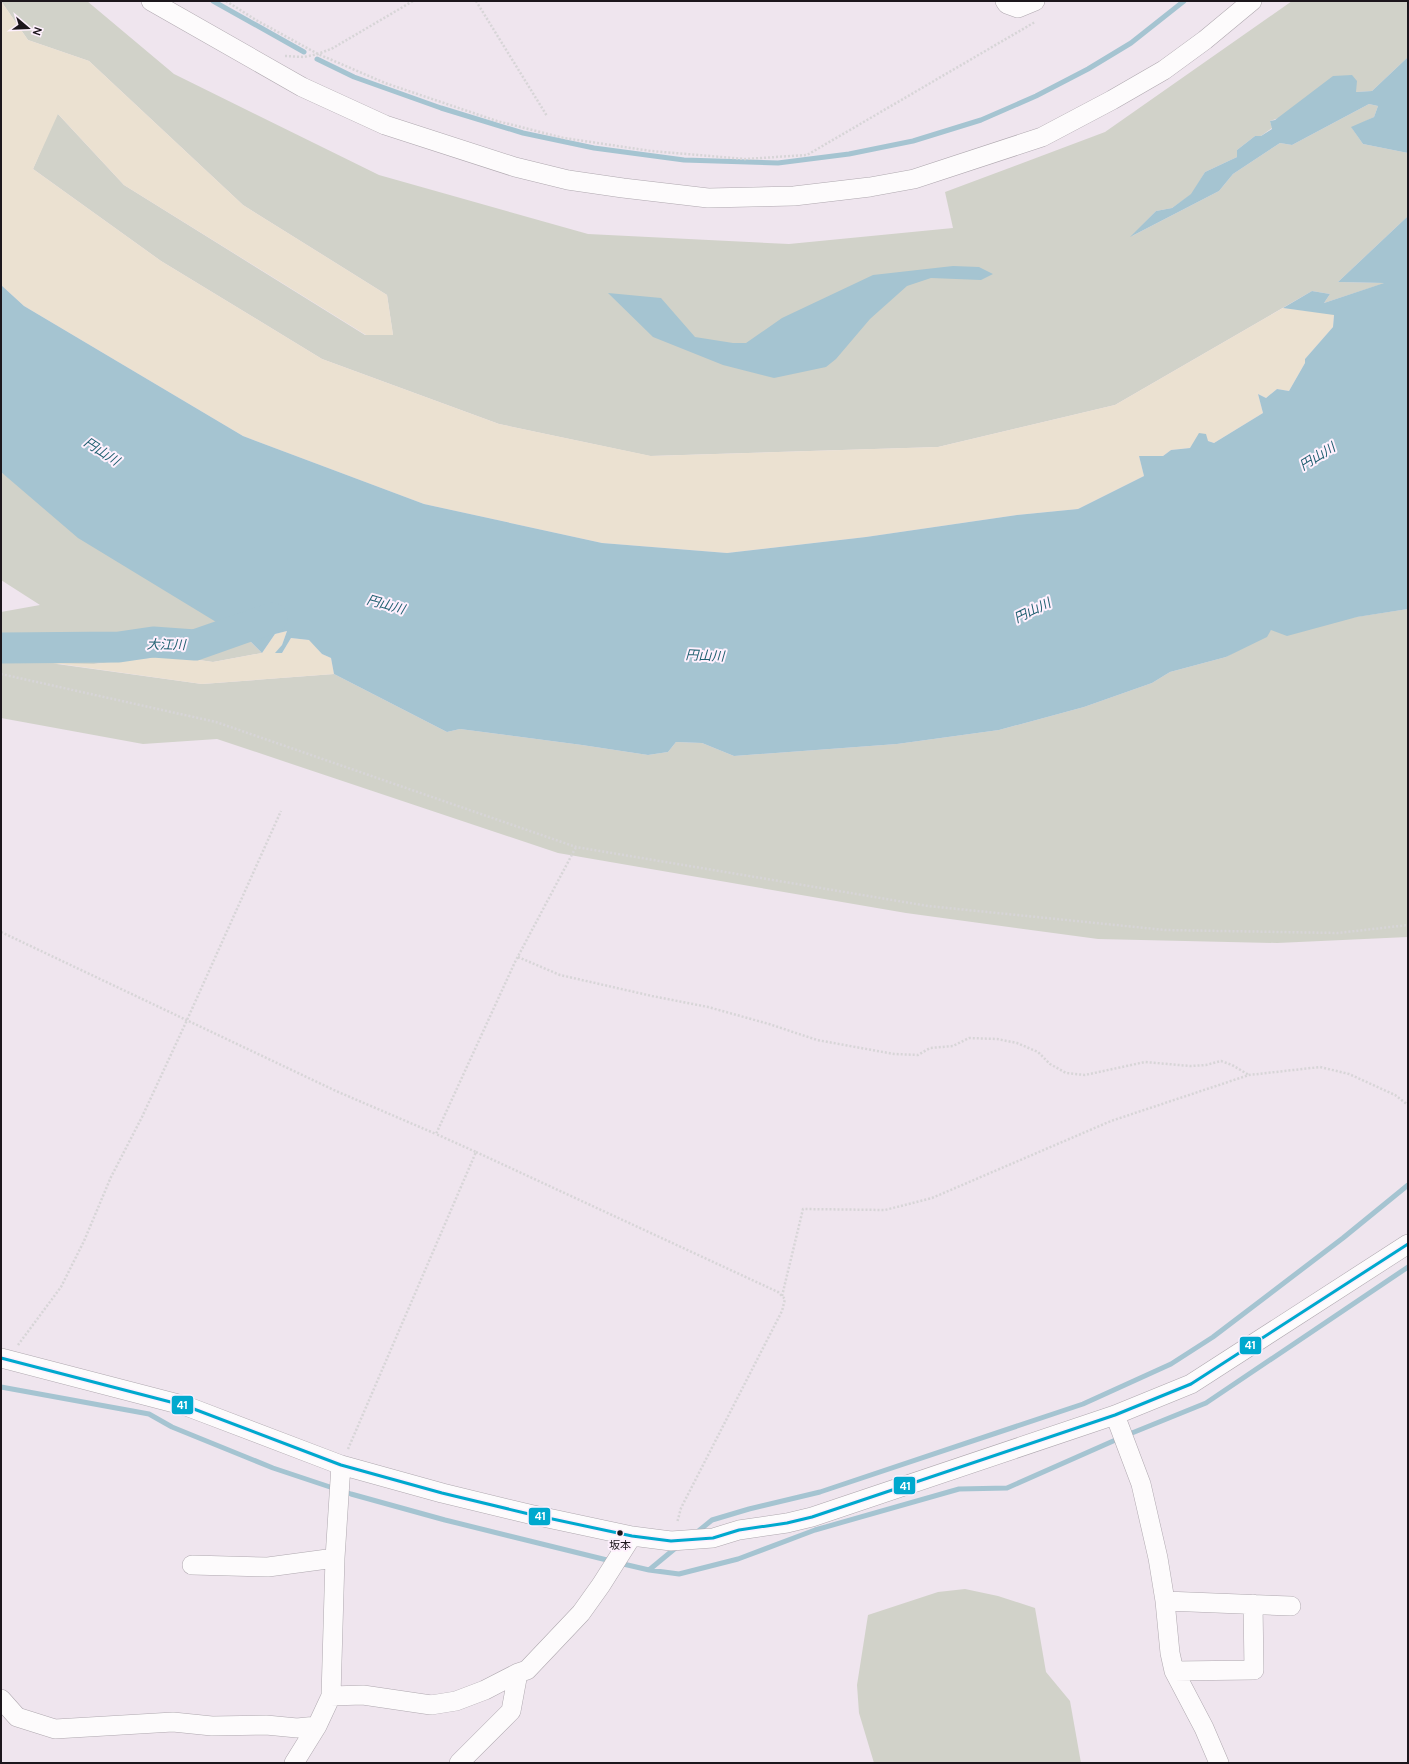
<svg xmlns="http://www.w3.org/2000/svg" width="1409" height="1764" font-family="'DM Sans','Noto Sans JP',sans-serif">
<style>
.green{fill:#d1d2c9}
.sand{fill:#ebe1d1}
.water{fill:#a5c4d1}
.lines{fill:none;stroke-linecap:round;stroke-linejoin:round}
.stream{stroke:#a5c4d1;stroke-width:5}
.river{stroke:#a5c4d1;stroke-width:31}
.minor-casing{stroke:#afa8af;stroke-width:20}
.path{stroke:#d7d5d7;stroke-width:2.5;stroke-dasharray:2 2;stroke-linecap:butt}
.minor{stroke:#fdfbfc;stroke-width:19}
.bus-1-casing{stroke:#fef0fd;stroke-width:6}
.bus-1{stroke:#00a9ce;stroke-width:3}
.bus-dot{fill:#1c161c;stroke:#fef0fd;stroke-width:1.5}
.labels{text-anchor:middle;stroke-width:4;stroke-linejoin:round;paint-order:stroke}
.bus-label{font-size:11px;fill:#1c161c;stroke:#fef0fd}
.water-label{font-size:13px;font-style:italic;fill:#1f5f70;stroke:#fef0fd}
.line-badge{stroke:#fef0fd;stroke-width:1.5}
.badge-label{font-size:11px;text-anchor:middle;font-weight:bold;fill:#fff}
</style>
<rect width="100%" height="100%" fill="#efe5ee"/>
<path class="green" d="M1,1h86l87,73 205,101 209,59 201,10 164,-16 -8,-36 160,-60 187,-131h116v56l-36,34 -16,1 -86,29 2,7 -11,8h-6l-18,14v7l-32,15 -13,22 -20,14 -16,3 -24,25 87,-45 14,-17 47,-31 12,2 77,-41 9,2 -4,11 -22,11 11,16 45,9v63l-70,66 47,1 -61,20 6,-9 -18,-3 -197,114 -177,42 -288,9 -151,-32 -177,-65 -161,-98 -128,-92 24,-56 67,72 241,150h28l-6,-40 -144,-90 -154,-144 -61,-21z
M1,472l225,156 22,11 14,14 -49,9 -42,-6 -77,8h-37l145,20 132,-10 113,58 13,-3 122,16 66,10 20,-3 8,-10 26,1 32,13 163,-12 102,-14 85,-23 68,-24 18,-11 56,-15 45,-27 137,-21v328l-131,6 -179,-4 -192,-26 -348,-60 -341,-114 -74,5 -142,-26v-55h50l-24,-8 -26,-14v-29l39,-7 -39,-25z
M965,1589l33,7 37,12 11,64 24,29 11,62h-207l-15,-50 -2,-28 11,-70 70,-23z"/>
<path class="sand" d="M1,1l27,39 61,21 154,144 144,90 6,40h-27l-242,-150 -66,-71 -25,55 128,92 161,98 177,65 152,32 287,-9 177,-42 168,-97 51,6 -1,13 -28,32v4l-16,28 -12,-2 -11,9 -8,-4 5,19 -49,30 -6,-2 -18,7 -19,2 -8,6h-24l5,20 -66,33 -61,6 -151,22 -139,16 -125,-10 -178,-39 -181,-68 -219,-130 -23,-21z
M287,631l-5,14 -6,8h6l9,-15 19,2 12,14 9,4 3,16 -132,10 -149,-21 41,1 77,-8 42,6 49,-9 13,-19z"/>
<path class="water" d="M1408,57v96l-45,-9 -12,-17 23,-10 4,-11 -9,-2 -77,41 -12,-2 -47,31 -14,17 -89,46 26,-26 16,-3 19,-14 14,-22 32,-15v-7l18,-14h6l11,-7 -2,-8 5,-1 58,-44 19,-1 5,6 -1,11 16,-1z
M1408,216v393l-51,8 -70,19 -16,-6 -4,7 -41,20 -56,15 -18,11 -68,24 -85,23 -102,14 -163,12 -32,-13 -26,-1 -8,10 -20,3 -66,-10 -122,-16 -13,3 -113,-58 -3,-16 -9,-4 -13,-14 -18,-2 -9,15h-7l7,-8 5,-14 -12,3 -13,19 -14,-14 -22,-11 -148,-90 -77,-66v-187l23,21 219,130 181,68 178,39 125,10 139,-16 151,-22 61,-6 66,-33 -5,-20h24l8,-6 19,-2 9,-15 7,1 2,7 6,2 49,-30 -5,-19 8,4 11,-9 12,2 16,-28v-4l28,-32 1,-12 -51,-7 29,-17 18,3 -6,9 60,-20 -46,-1z
M953,266l26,1 14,7 -12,6 -50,-2 -24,8 -37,33 -34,40 -10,8 -52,11 -51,-13 -70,-28 -45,-44 53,5 34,39 38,6h13l36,-25 91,-43z"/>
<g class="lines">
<path class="stream" d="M213,1l91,51
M317,59l37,18 87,31 82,25 71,15 90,12 94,3 71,-9 64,-13 68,-21 55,-24 52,-27 43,-26 53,-42
M1,1387l148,27 23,13 101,41 78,26 94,26 166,41
M1127,1435l79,-32 202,-136
M696,1533l16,-13 37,-11 71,-17 263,-88 88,-40 42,-27 130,-99 65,-53
M619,1563l30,7 29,-24
M649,1570l30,4 59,-15 77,-29 144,-41 48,-1 113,-50"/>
<path class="river" d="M1,648l118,-1 34,-5 42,3 77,-27"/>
<defs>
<path id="minor" d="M151,1l151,86 83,38 130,42 53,13 55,8 85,10 86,-2 76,-9 44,-8 128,-42 70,-37 52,-30 41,-30 47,-39
M1005,1l2,3 11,4 17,-7
M1,1358l185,48 155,59 101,28 87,21 103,22 39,5 42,-3 26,-8 48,-7 25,-6 303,-102 76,-31 217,-140
M1115,1415l26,69 17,74 7,43 5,52 4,18 30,57 15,35
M192,1565l76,2 67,-9
M1165,1601l126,5
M1174,1671l80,-1 -1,-66
M331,1696l32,-1 68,10 25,-4 29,-11 33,-17 9,-3 54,-57 20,-28 31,-49
M1,1699l16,18 38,12 118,-7 39,4 54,-1 31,3 20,-2
M294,1763l23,-37 14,-30 4,-138 6,-93
M459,1763l52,-52 7,-38"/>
</defs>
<use href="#minor" class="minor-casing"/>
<path class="path" d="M226,1l30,19 62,34 67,29 112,38 67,17 87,13 94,8 62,-4 228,-133
M476,1l71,115
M285,56l19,1 14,-3 15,-6 80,-47
M1,674l215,48 360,125 352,59 237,24 173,3 70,-8
M1,932l335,159 100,43
M518,957l42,18 92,21 56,11 61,17 48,16 77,14 24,1 12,-7 23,-2 16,-8 28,1 20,4 21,9 12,12 16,9 19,2 60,-13 45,4 16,-1 15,-4 11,4 17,10
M476,1152l302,140 7,7 -3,12 -101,197 -4,15
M782,1296l21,-87 82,1 47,-12 179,-77 138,-46 71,-8 29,7 46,21 13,10
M18,1345l43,-58 23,-46 27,-64 31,-60 45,-97 94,-209
M348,1449l128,-297 -40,-18 79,-172 61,-115"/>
<use href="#minor" class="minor"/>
<defs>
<path id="bus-1" d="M1,1358l185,48 155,59 101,28 87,21 103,22 39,5 42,-3 26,-8 48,-7 25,-6 303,-102 76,-31 217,-140"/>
</defs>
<use href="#bus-1" class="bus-1-casing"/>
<use href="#bus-1" class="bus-1"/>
</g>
<circle class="bus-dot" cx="620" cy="1533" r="3.5"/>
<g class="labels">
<g class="bus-label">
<text x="620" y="1549">坂本</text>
</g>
<g class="water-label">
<text transform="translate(102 451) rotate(33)" y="5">円山川</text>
<text transform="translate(1317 456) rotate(-32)" y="5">円山川</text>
<text transform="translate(386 604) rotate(16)" y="5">円山川</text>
<text transform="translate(1032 610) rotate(-26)" y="5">円山川</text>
<text transform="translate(166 644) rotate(1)" y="5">大江川</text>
<text transform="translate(705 655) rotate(2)" y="5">円山川</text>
</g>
</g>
<g class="line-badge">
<rect x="1239" y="1336" width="23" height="19" rx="4" fill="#00a9ce"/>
<rect x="171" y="1395" width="23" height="20" rx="4" fill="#00a9ce"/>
<rect x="893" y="1476" width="23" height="19" rx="4" fill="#00a9ce"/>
<rect x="528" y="1507" width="23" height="19" rx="4" fill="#00a9ce"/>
</g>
<g class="badge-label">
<text x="1250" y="1349">41</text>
<text x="182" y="1409">41</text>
<text x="905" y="1490">41</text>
<text x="540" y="1520">41</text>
</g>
<rect width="1409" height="1764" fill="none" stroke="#1c161c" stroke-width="4"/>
<g transform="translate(28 28) rotate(109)" stroke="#fef0fd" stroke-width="3" paint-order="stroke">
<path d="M0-3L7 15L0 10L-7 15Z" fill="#1c161c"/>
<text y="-6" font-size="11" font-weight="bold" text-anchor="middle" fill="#1c161c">N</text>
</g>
</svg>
